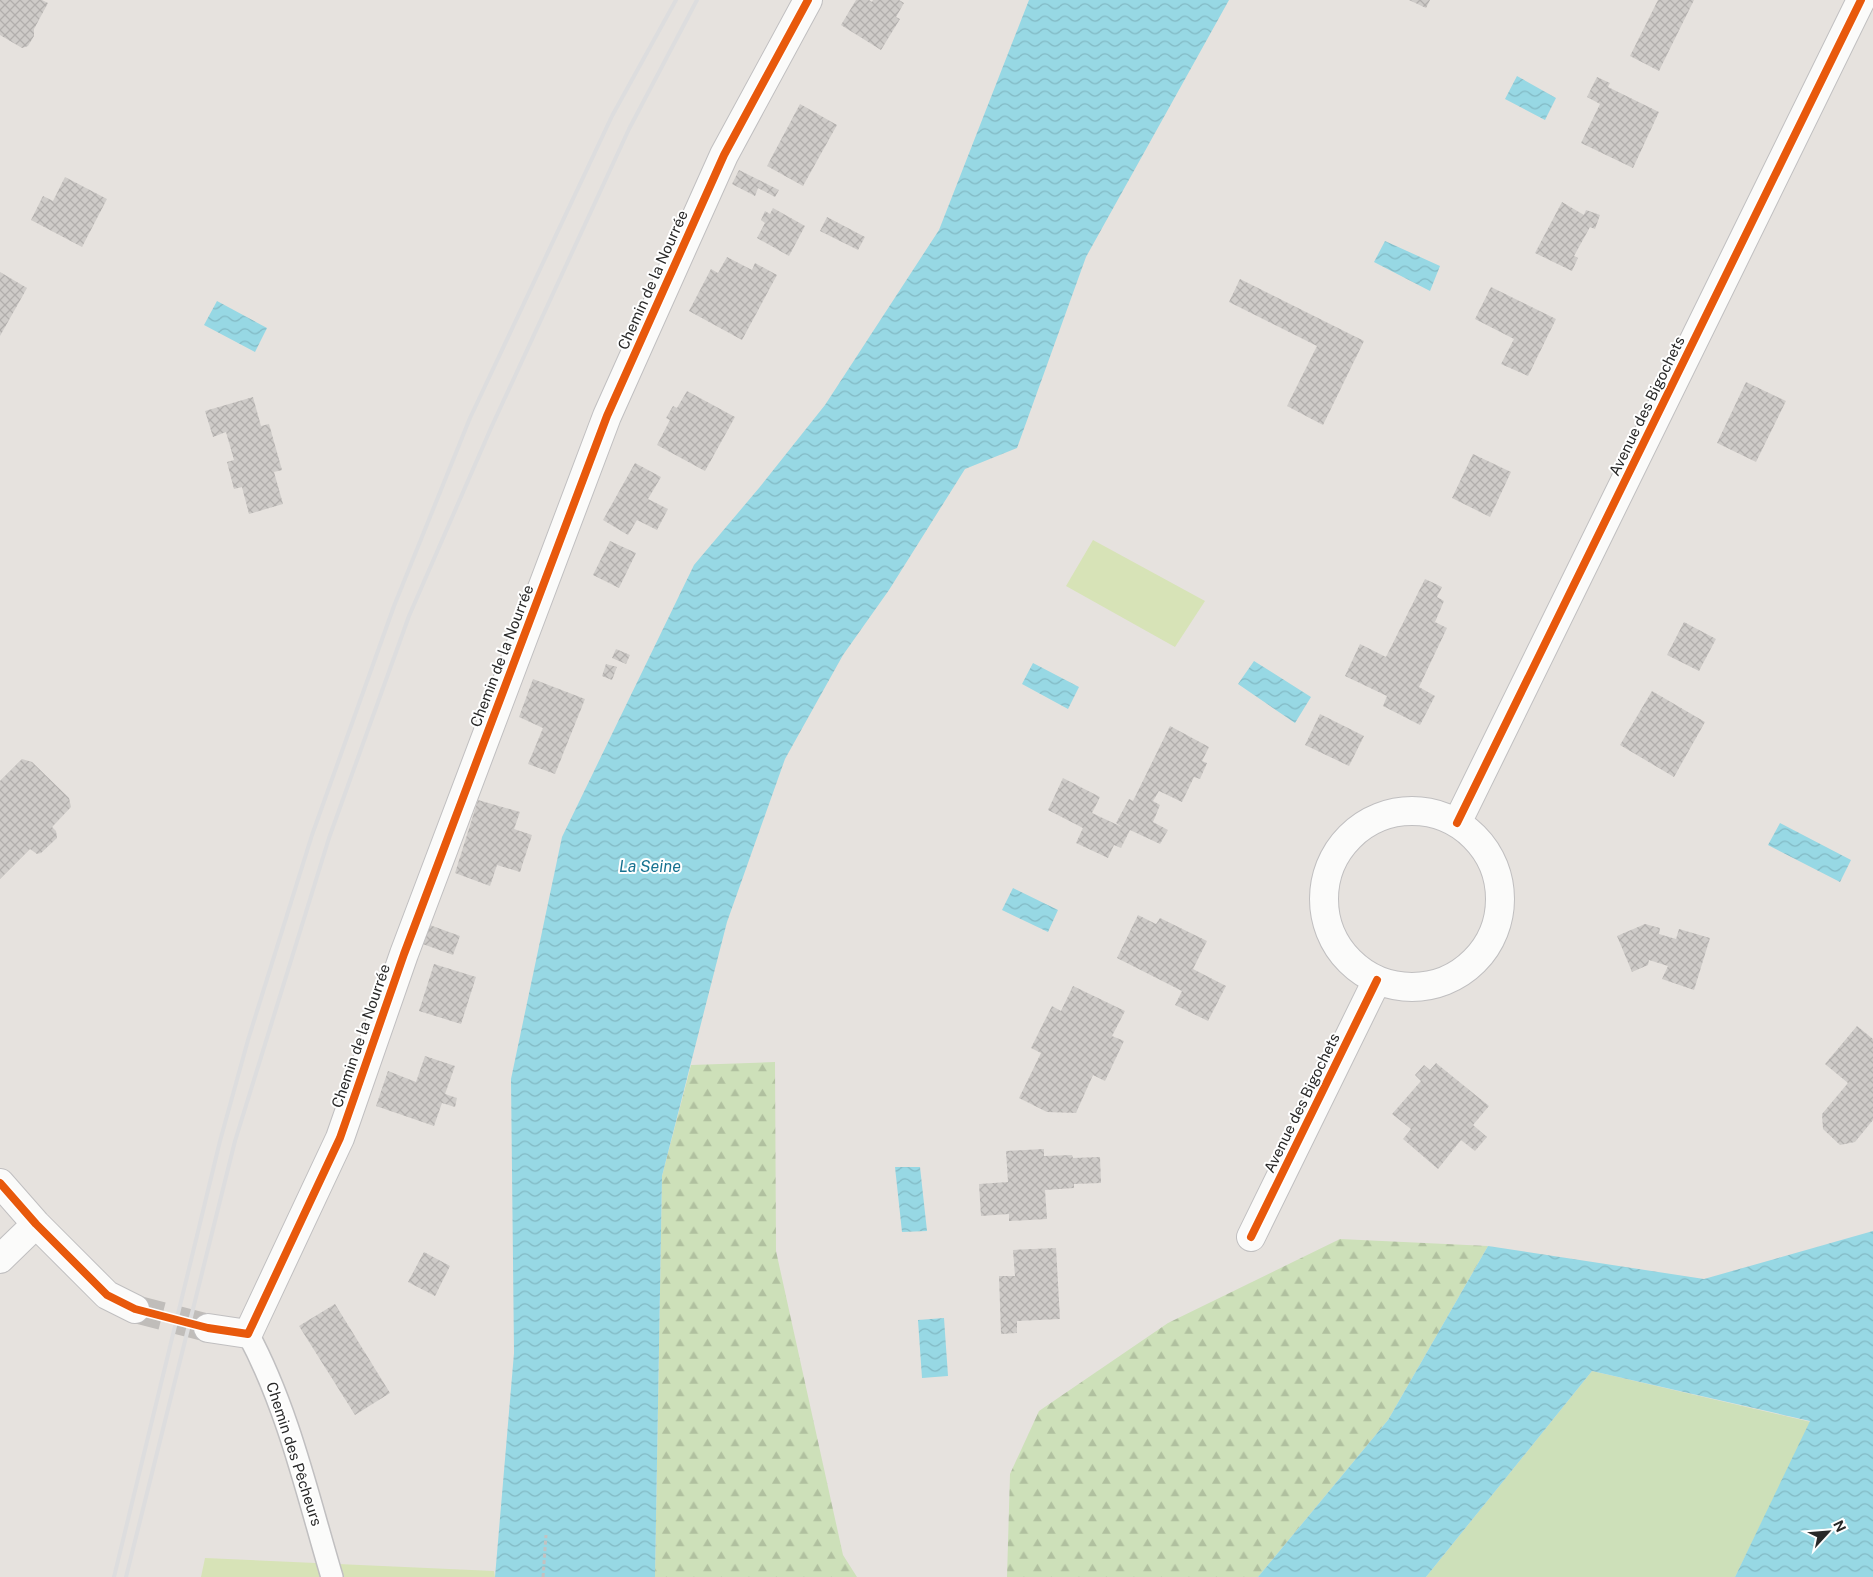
<svg xmlns="http://www.w3.org/2000/svg" width="1873" height="1577" font-family="'Public Sans',sans-serif">
<style>
.forest{fill:url(#forest-firs)}
.park{fill:#cde0b9}
.pitch{fill:#d7e3b7}
.water{fill:url(#water-waves)}
.building{fill:url(#building-cross-hatch)}
.lines{fill:none;stroke-linecap:round;stroke-linejoin:round}
.street-tunnel{stroke:#c0bdba;stroke-width:28;stroke-dasharray:28 14;stroke-linecap:butt}
.lane-casing{stroke:#c0bfc0;stroke-width:24}
.street-casing{stroke:#c0bfc0;stroke-width:30}
.path{stroke:#c3c2c2;stroke-width:3;stroke-dasharray:4 2.5;stroke-linecap:butt}
.lane{stroke:#fbfbfa;stroke-width:21}
.street{stroke:#fbfbfa;stroke-width:28}
.rail{stroke:#ddddde;stroke-width:4}
.cycleway-casing{stroke:#fff;stroke-width:11}
.cycleway{stroke:#e8590c;stroke-width:8}
.labels{text-anchor:middle;stroke-width:4;stroke-linejoin:round;paint-order:stroke}
.street-label{font-size:15px;fill:#292929;stroke:#fff}
.water-label{font-size:16px;font-style:italic;fill:#167290;stroke:#fff}
</style>
<defs>
<pattern id="forest-firs" width="22" height="20" patternUnits="userSpaceOnUse" patternTransform="scale(1.25)"><rect width="22" height="20" fill="#cde0b9"/><path d="M5 1l3.5 6h-7zM16 11l3.5 6h-7z" fill="#b0c09f"/></pattern>
<pattern id="water-waves" width="16" height="10" patternUnits="userSpaceOnUse" patternTransform="scale(1.25)"><rect width="16" height="10" fill="#97d8e4"/><path d="M0 5q4-4 8 0t8 0" fill="none" stroke="#82b9c4"/></pattern>
<pattern id="building-cross-hatch" width="8" height="8" patternUnits="userSpaceOnUse" patternTransform="scale(1.25)"><rect width="8" height="8" fill="#cecbc8"/><path d="M0 0l8 8M0 8l8-8" fill="none" stroke="#b1aeac"/></pattern>
</defs>
<rect width="100%" height="100%" fill="#e6e2de"/>
<path class="forest" d="M775,1062l1,189 67,304 14,22h-202l7,-401 29,-111z
M1340,1239l148,7 -100,174 -130,157h-251l3,-103 29,-63 129,-88z"/>
<path class="park" d="M1592,1371l219,51 -76,155h-309z"/>
<path class="pitch" d="M1093,540l112,61 -30,46 -109,-61z
M205,1558l289,13 1,6h-294z"/>
<path class="water" d="M1029,0h200l-143,257 -69,191 -52,21 -76,121 -46,65 -58,104 -58,163 -65,254 -7,401h-160l19,-224 -3,-274 51,-242 132,-272 65,-77 66,-83 114,-175z
M1517,76l39,22 -11,22 -40,-21z
M1385,241l55,25 -10,25 -56,-29z
M217,301l50,27 -12,24 -51,-27z
M1254,661l57,36 -16,26 -57,-39z
M1033,663l46,24 -11,22 -46,-25z
M1780,823l71,37 -11,22 -72,-37z
M1013,888l45,22 -10,22 -46,-22z
M895,1167h25l7,64 -25,1z
M1873,1231v346h-138l75,-156 -218,-50 -166,206h-168l130,-157 100,-174 216,33z
M944,1318l4,58 -26,2 -4,-58z"/>
<path class="building" d="M0,0h42l6,3 -14,26v7l-6,10 -6,2 -22,-13z
M856,0h13l3,2 1,-2h26l5,3 -8,14 4,2 -19,31 -40,-25z
M1409,0h21l-4,8z
M1658,0h36l-35,71 -29,-15z
M1597,77l13,6 -2,4 51,25 -26,56 -52,-25 19,-39 -13,-7z
M800,104l37,21 -34,61 -36,-20z
M739,170l40,20 -4,7 -17,-9 -3,8 -23,-12z
M65,177l42,22 -25,48 -51,-27 12,-24 10,5z
M1562,202l22,13 2,-5 14,5 -5,14 -5,-2 -16,29 4,2 -6,13 -37,-18z
M773,208l32,18 -16,30 -32,-18 8,-15 -4,-3 4,-9 5,3z
M827,217l38,20 -7,13 -38,-19z
M727,257l25,13 3,-7 22,12 -35,65 -53,-29 22,-42 7,4z
M0,272l27,16 -27,48z
M1240,279l124,62 -41,84 -36,-19 30,-60 -88,-44z
M1491,287l65,32 -28,57 -27,-12 13,-25 -39,-20z
M1746,382l40,19 -30,61 -39,-19z
M687,391l48,26 -30,54 -48,-26 13,-25 -4,-2 7,-12 4,2z
M253,397l8,29 8,-2 13,46 -8,2 9,32 -34,10 -7,-27 -8,2 -7,-27 7,-2 -8,-28 -13,5 -8,-26z
M1473,454l38,18 -21,45 -38,-19z
M635,463l26,14 -13,22 20,10 -11,21 -20,-10 -9,15 -25,-15z
M610,541l26,12 -17,35 -26,-13z
M1425,579l17,8 -5,10 7,4 -9,21 12,6 -28,59 16,9 -15,29 -37,-19 4,-10 -42,-20 15,-32 26,13z
M1684,622l32,17 -17,32 -32,-16z
M616,649l14,6 -4,9 -14,-6z
M606,664l11,3 -5,13 -10,-4z
M533,679l52,20 -30,75 -27,-10 15,-36 -24,-11z
M1652,691l53,31 -31,55 -54,-32z
M1320,714l44,22 -15,30 -44,-21z
M1170,726l39,21 -7,14 5,2 -7,16 -6,-2 -12,25 -23,-11 -6,10 7,4 -7,17 15,8 -8,14 -30,-14 -9,18 -7,-3 -6,13 -32,-15 7,-15 -35,-18 15,-32 37,19 -8,16 30,14 -6,-4 13,-24 4,2z
M22,759l10,3 37,36 2,9 -19,20 4,4 1,7 -16,15 -4,1 -7,-5 -30,30v-98z
M478,800l42,12 -6,17 18,6 -12,37 -23,-7 -7,21 -35,-13z
M1138,915l18,9 4,-6 47,23 -14,28 33,17 -18,35 -33,-16 7,-14 -65,-33z
M427,924l33,12 -7,19 -33,-12z
M1645,924l15,4 -1,6 17,5 3,-10 31,9 -16,52 -32,-11 6,-13 -19,-6 -1,5 -16,7 -15,-36z
M434,964l42,13 -15,47 -42,-13z
M1073,986l52,25 -13,25 12,5 -19,40 -12,-6 -17,38 -29,-1 -28,-14 22,-45 -10,-5 21,-42 9,5z
M1857,1026l16,13v81l-18,22 -15,3 -17,-16 -1,-15 26,-31 -23,-19z
M425,1056l30,10 -10,28 12,4 -2,9 -13,-4 -8,23 -58,-20 12,-35 28,11z
M1436,1063l53,43 -16,19 14,12 -12,14 -14,-11 -23,29 -35,-30 8,-10 -19,-15 29,-33 -6,-6 9,-10 6,5z
M1044,1149v7l28,-1 1,3 27,-1 1,26 -27,1v4l-29,2 2,29 -38,2v-7l-28,2 -2,-32 29,-2 -2,-31z
M1056,1248l4,71 -43,2v12l-16,1 -2,-58h16l-2,-26z
M424,1252l26,14 -15,30 -27,-14z
M335,1304l55,89 -35,22 -56,-89z"/>
<g class="lines">
<path class="street-tunnel" d="M135,1309l73,19"/>
<defs>
<path id="lane" d="M248,1334c40,74 60,163 84,243"/>
<path id="street" d="M1324 899a88 88 0 1 1 176 0a88 88 0 1 1-176 0Z
M1457,823l404,-823
M0,1183l36,41 71,71 28,14
M1251,1237l126,-257
M0,1259l36,-35
M208,1328l40,6 92,-196 64,-184 203,-538 117,-261 84,-155"/>
</defs>
<use href="#lane" class="lane-casing"/>
<use href="#street" class="street-casing"/>
<path class="path" d="M543,1577l3,-42"/>
<use href="#lane" class="lane"/>
<use href="#street" class="street"/>
<path class="rail" d="M114,1577l106,-436 28,-101 64,-205 82,-229 76,-188 142,-302 64,-116
M126,1577l109,-436 94,-303 80,-222 82,-188 138,-299 68,-129"/>
<defs>
<path id="cycleway" d="M1457,823l404,-823
M0,1183l36,41 71,71 28,14 73,19 40,6 92,-196 64,-184 203,-538 117,-261 84,-155
M1251,1237l126,-257"/>
</defs>
<use href="#cycleway" class="cycleway-casing"/>
<use href="#cycleway" class="cycleway"/>
</g>
<g class="labels">
<g class="street-label">
<text transform="translate(653 280) rotate(-66)" y="5">Chemin de la Nourrée</text>
<text transform="translate(1647 406) rotate(-64)" y="5">Avenue des Bigochets</text>
<text transform="translate(502 656) rotate(-69)" y="5">Chemin de la Nourrée</text>
<text transform="translate(361 1036) rotate(-71)" y="5">Chemin de la Nourrée</text>
<text transform="translate(1302 1103) rotate(-64)" y="5">Avenue des Bigochets</text>
<text transform="translate(294 1454) rotate(72)" y="5">Chemin des Pêcheurs</text>
</g>
<g class="water-label">
<text x="650" y="872">La Seine</text>
</g>
</g>
<g transform="translate(1828 1532) rotate(64)" stroke="#ffffff" stroke-width="4" paint-order="stroke">
<path d="M0-4L9 19L0 12L-9 19Z" fill="#292929"/>
<text y="-8" font-size="14" font-weight="bold" text-anchor="middle" fill="#292929">N</text>
</g>
</svg>
